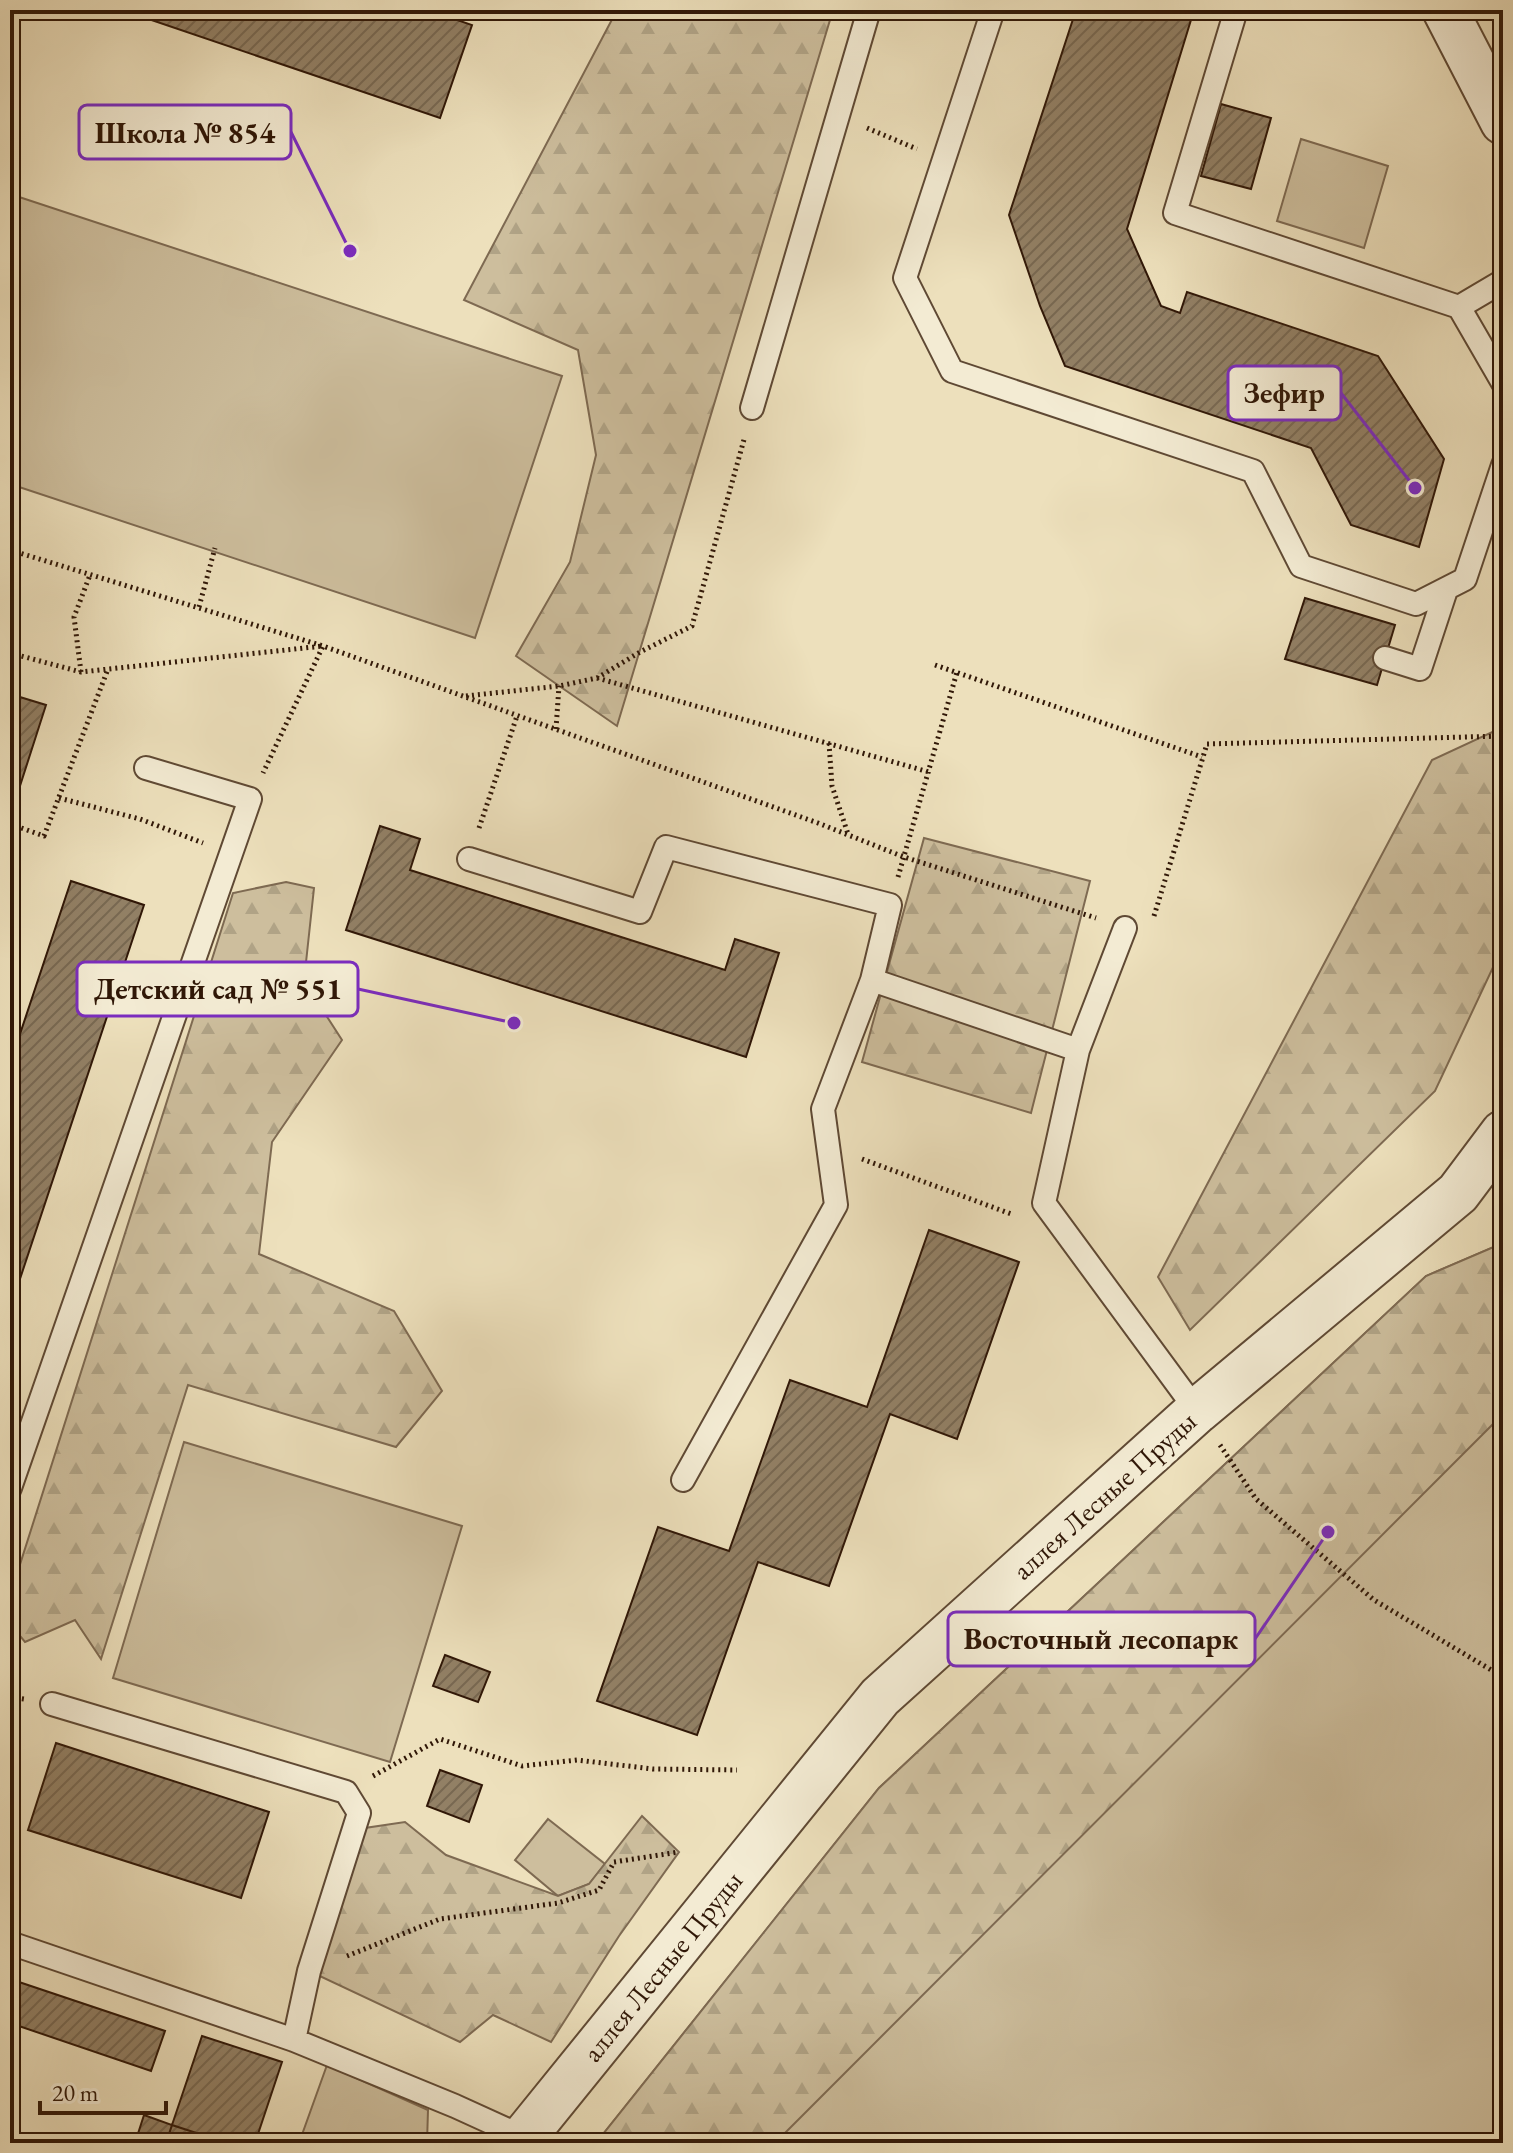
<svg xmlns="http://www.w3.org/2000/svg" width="1513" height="2153" font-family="'EB Garamond',serif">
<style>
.green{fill:#cdbe9d;stroke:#7e6a52;stroke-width:2}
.forest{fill:url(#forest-firs);stroke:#7e6a52;stroke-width:2}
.building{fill:url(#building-hatch);stroke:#301707;stroke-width:2}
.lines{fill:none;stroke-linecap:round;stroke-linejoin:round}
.service-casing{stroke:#5f4934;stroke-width:26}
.minor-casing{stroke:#5f4934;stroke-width:48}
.path{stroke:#301707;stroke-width:5;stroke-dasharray:2 4;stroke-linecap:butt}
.service{stroke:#f3ebd3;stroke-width:22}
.minor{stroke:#f3ebd3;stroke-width:44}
.labels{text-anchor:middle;stroke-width:8;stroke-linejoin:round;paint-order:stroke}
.street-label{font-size:28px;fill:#301707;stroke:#f3ebd3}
.leader{fill:none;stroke:#7b2cbf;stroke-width:3}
.callout-dot{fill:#7b2cbf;stroke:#f3ebd3;stroke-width:3}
.callout{fill:#f3ebd3;stroke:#7b2cbf;stroke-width:3}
.callout-label{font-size:30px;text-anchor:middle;font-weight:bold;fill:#301707}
</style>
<defs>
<pattern id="forest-firs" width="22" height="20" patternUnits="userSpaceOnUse" patternTransform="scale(2)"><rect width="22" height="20" fill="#cdbe9d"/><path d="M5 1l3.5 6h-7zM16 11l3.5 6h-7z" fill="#b0a386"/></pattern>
<pattern id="building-hatch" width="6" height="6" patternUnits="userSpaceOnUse" patternTransform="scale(2)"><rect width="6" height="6" fill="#928065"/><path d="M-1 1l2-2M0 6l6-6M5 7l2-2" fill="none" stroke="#786851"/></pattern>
</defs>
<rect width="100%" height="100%" fill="#ede0bc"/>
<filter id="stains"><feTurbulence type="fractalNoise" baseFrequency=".0025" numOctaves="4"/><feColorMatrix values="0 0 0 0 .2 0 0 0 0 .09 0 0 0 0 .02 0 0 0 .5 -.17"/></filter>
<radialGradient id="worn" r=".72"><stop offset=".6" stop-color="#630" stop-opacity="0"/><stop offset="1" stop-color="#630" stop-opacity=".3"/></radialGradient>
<path class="green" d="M1301,139l87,27 -24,82 -87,-27z
M10,194l552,182 -87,262 -465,-154z
M1503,1243v900h-907l283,-355 547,-512z
M184,1442l278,84 -72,236 -277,-84z
M548,1819l57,45 -16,20 -31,12 -43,-36z
M327,2065l101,45 -1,33h-128z"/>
<path class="forest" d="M617,10h216l-216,716 -101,-70 54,-94 26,-107 -18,-105 -114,-50z
M1503,727v219l-68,145 -245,239 -32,-53 274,-517z
M924,838l166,43 -59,232 -169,-51z
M286,882l28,6 -10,93 38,59 -70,102 -13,112 135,57 48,80 -46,56 -208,-62 -87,274 -26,-39 -50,22 -15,-18v-28l223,-703z
M1503,1243v171l-728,729h-179l283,-355 547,-512z
M642,1816l37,36 -60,84 -68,106 -58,-27 -33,27 -151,-71 56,-143 40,-6 41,33 112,41 31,-12z"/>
<path class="building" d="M122,10h306l44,15 -32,93z
M1076,10h118l-67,219 34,77 19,7 7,-21 191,64 66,103 -25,88 -68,-22 -40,-77 -246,-82 -25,-60 -31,-91z
M1221,104l50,14 -20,71 -50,-13z
M1305,598l90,27 -18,60 -92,-26z
M10,694l36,11 -27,84 -9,-3z
M380,826l40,13 -10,31 315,100 10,-31 44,14 -33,104 -400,-127z
M71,881l73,24 -134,404v-245z
M929,1230l90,32 -62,177 -67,-25 -61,172 -71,-24 -61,173 -100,-34 61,-174 71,24 61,-171 77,27z
M445,1655l45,17 -12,30 -45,-16z
M56,1743l213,69 -28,86 -213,-68z
M440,1770l42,15 -13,37 -42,-16z
M10,1979l155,52 -14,40 -141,-48z
M202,2036l80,26 -27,81h-28l-55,-18z
M144,2115l28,10 -6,18h-31z
M172,2125l55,18h-61z"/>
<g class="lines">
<defs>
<path id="service" d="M993,10l-88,268 47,93 301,100 48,95 115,38 49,-25 38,-114
M1236,10l-61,203 284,94 44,76
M1459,307l44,-26
M752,408l117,-398
M1385,658l35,11 26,-79
M469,859l171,53 26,-65 224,58 -18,75
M1125,928l-47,122 -34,153 153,208
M683,1480l153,-275 -13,-96 49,-129 206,70
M10,1488l240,-689 -104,-31
M52,1704l294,88 13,21 -50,158 -15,69
M10,1943l284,97 161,66 68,31"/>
<path id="minor" d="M1445,10l58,112
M519,2143l361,-446 317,-286 261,-218 45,-60"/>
</defs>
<use href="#service" class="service-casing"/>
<use href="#minor" class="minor-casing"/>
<path class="path" d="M867,128l50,21
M10,550l313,96 495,177 86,34 192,61
M199,607l16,-59
M10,653l71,19 242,-26 -60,127
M935,665l267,92
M81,672l-7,-55 16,-42
M597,678l332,94
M466,696l93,-10 38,-8 43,-26 52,-26 53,-190
M556,729l3,-43
M829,743l3,43 16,48
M59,798l81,21 63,24
M10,824l34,12 64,-167
M479,828l38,-112
M898,877l59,-205
M1154,916l53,-172 296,-8
M862,1159l152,56
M1220,1445l36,54 118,101 129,77
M10,1697l14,2
M373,1776l67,-37 82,27 55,-6 76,9 84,1
M347,1956l93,-37 118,-16 41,-13 15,-28 65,-10"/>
<use href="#service" class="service"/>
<use href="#minor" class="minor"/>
</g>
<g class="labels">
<g class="street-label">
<text transform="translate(1104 1495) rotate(-42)" y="10">аллея Лесные Пруды</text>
<text transform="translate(662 1966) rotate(-51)" y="10">аллея Лесные Пруды</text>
</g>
</g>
<path class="leader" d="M350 251L291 132M1415 488L1341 393M514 1023L358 989M1328 1532L1255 1639"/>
<g class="callout-dot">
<circle cx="350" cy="251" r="8"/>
<circle cx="1415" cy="488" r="8"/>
<circle cx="514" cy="1023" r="8"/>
<circle cx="1328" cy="1532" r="8"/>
</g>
<g class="callout">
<rect x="79" y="105" width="212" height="54" rx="8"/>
<rect x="1228" y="366" width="113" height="54" rx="8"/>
<rect x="77" y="962" width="281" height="54" rx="8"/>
<rect x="948" y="1612" width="307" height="54" rx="8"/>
</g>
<g class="callout-label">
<text x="185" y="143">Школа № 854</text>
<text x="1284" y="403">Зефир</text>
<text x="218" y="999">Детский сад № 551</text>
<text x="1101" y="1649">Восточный лесопарк</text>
</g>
<rect width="1513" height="2153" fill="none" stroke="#ede0bc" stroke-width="40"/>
<rect x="12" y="12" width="1489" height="2129" fill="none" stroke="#301707" stroke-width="4"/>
<rect x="20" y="20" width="1473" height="2113" fill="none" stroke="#301707" stroke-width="2"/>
<path d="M40 2101v12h126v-12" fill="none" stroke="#301707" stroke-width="4"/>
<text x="52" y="2101" font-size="24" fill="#301707" stroke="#f3ebd3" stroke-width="6" paint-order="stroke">20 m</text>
<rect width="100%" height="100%" filter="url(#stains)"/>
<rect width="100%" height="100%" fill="url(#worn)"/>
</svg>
